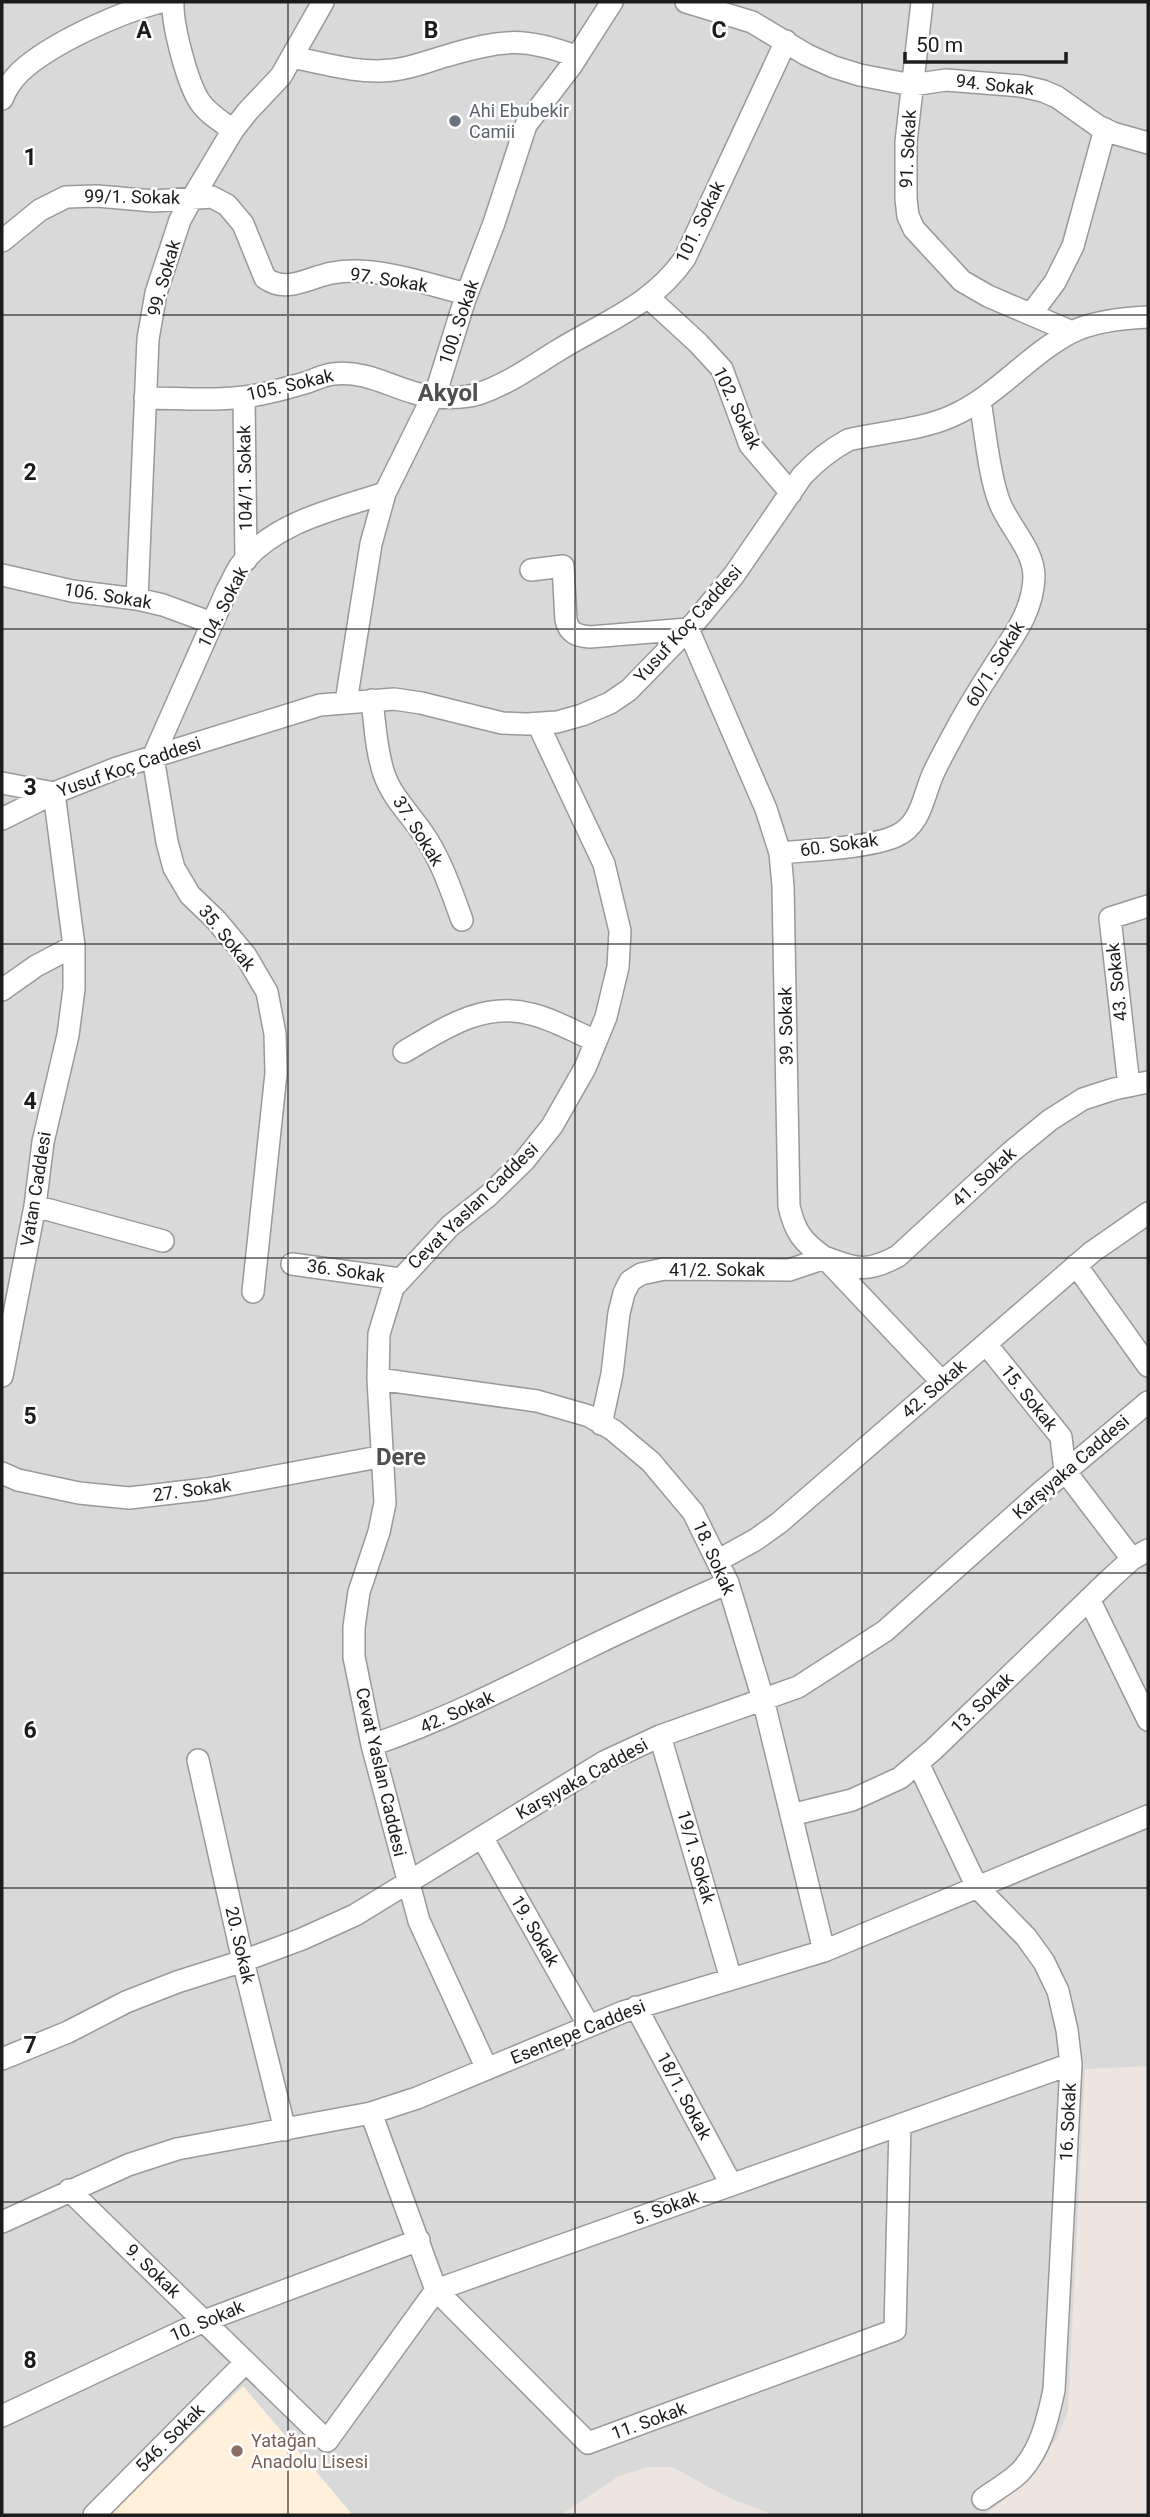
<svg xmlns="http://www.w3.org/2000/svg" width="1150" height="2517" font-family="Roboto,sans-serif">
<style>
.residential{fill:#dad9d9}
.education{fill:#fff1d9}
.lines{fill:none;stroke-linecap:round;stroke-linejoin:round}
.minor-casing{stroke:#999;stroke-width:24}
.minor{stroke:#fff;stroke-width:21}
.grid{fill:none;stroke:#1c1c1c;stroke-width:2;stroke-opacity:0.55}
.worship-dot{fill:#6b7280;stroke:#fff;stroke-width:2.5}
.education-dot{fill:#8d6e63;stroke:#fff;stroke-width:2.5}
.labels{text-anchor:middle;stroke-width:5;stroke-linejoin:round;paint-order:stroke}
.street-label{font-size:18px;fill:#1c1c1c;stroke:#fff}
.worship-label{font-size:18px;fill:#5b616d;stroke:#fff;text-anchor:start}
.education-label{font-size:18px;fill:#785e54;stroke:#fff;text-anchor:start}
.district-label{font-size:24px;font-weight:bold;fill:#4f4f4f;stroke:#fff}
.grid-label{font-size:23px;text-anchor:middle;font-weight:bold;fill:#1c1c1c;stroke:#fff;stroke-width:5;stroke-linejoin:round;paint-order:stroke}
</style>
<rect width="100%" height="100%" fill="#eee5e1"/>
<path class="residential" d="M2,2h1146v2064l-63,3 -17,342 -11,27 -25,32 -29,31 -19,14h-210l-43,-16 -59,-32h-24l-29,9 -58,39h-559z"/>
<path class="education" d="M243,2386l110,129h-243z"/>
<g class="lines">
<defs>
<path id="minor" d="M173,2c-1,22 14,81 27,100 8,12 22,20 33,28
M686,2l66,20 55,33 27,12 26,8 52,10 34,-5 75,6 22,5 14,6 41,29 15,7 35,10
M922,2l-16,140v57l2,17 6,13 48,52 26,15 84,36
M292,57c34,7 67,17 101,13 19,-2 35,-9 53,-14 53,-16 78,-20 131,1
M2,99c4,-10 10,-19 18,-27 31,-29 99,-59 140,-70
M2,241l38,-31 26,-13 31,-1 57,5 58,-4 15,8 16,19 22,54c22,16 44,-1 67,-5 44,-8 93,11 135,21
M648,297l50,46 24,26 28,76 41,48
M1031,314l24,-32 18,-36 32,-117
M244,397l2,163
M145,398c36,0 75,4 111,-3 18,-3 35,-8 52,-13 8,-3 16,-7 25,-8 38,-5 69,21 103,23 14,1 29,1 42,-3 30,-10 53,-27 79,-43 47,-29 96,-46 128,-93l101,-217
M531,570l32,-4 3,54c3,13 11,16 24,17l98,-8 78,180 14,44 3,33 6,320c6,27 14,36 36,52l117,124
M2,575l70,16 65,8 26,6 49,18
M137,599l11,-260 8,-46 24,-73 10,-18 43,-72 15,-19 33,-35 42,-74
M372,700c3,25 4,50 12,74 8,23 25,39 38,58 19,27 29,58 40,88
M346,702l25,-158 14,-51 53,-107 27,-87 29,-76 32,-98 45,-59 41,-64
M2,783l52,10 20,153v43l-6,46 -25,107 -8,64 -33,170
M2,819l52,-26 63,-25 203,-63 74,-6 27,4 81,20 25,1 30,-2 25,-7 28,-12 19,-13 67,-69 38,-46 68,-99c14,-15 28,-26 46,-36 33,-8 73,-10 104,-24 45,-20 75,-60 118,-83 23,-12 53,-15 78,-16
M780,853c30,-3 90,-5 116,-17 25,-11 27,-39 37,-62 5,-11 11,-22 17,-33 13,-25 28,-50 43,-73 18,-29 40,-55 41,-91 0,-28 -26,-51 -35,-76 -10,-26 -14,-71 -19,-100
M2,990l34,-24 38,-20
M404,1052c39,-23 79,-51 127,-38 22,5 44,18 65,27
M1129,1086l-19,-168 38,-12
M35,1206l128,35
M827,1258c30,12 42,14 71,-2l113,-104 39,-32 33,-21 31,-10 34,-7
M292,1264l108,15
M1076,1265l72,101
M253,1292l23,-219 -1,-39 -8,-42 -21,-36 -30,-36 -26,-25 -16,-27 -7,-26 -14,-85 74,-167c5,-8 8,-17 13,-24 33,-44 96,-57 145,-73
M986,1344l75,93 4,34 67,88
M378,1379l159,22 52,15 24,14 38,32 42,50 35,71 35,116 61,252
M601,1424l11,-50 7,-61 5,-20 6,-12 11,-7 23,-5 125,1 36,-12
M2,1473l16,7 61,13 50,5 78,-9 177,-33
M717,1561l38,-21 24,-17 313,-271 56,-39
M1089,1599l59,121
M660,1736l71,243
M372,1745c70,-24 135,-57 201,-90 51,-25 103,-49 155,-72
M198,1760l45,201 42,169
M918,1763l59,124 49,50 18,25 14,29 9,39 4,34 -17,326c-6,28 -13,60 -34,82 -10,10 -25,18 -37,27
M791,1815l61,-15 48,-22 33,-28 176,-170 23,-21 16,-9
M482,1837l107,189
M636,2007l95,177
M2,2059l66,-27 58,-30 51,-20 66,-21 59,-22 53,-24 249,-153 56,-26 138,-49 87,-56 156,-139 107,-90
M487,2069l-68,-148 -47,-176 -18,-88v-30l5,-35 20,-60 6,-29 -7,-124 1,-45 14,-46 57,-62 38,-30 36,-35 28,-35 33,-58 21,-51 12,-50 2,-36 -16,-67 -66,-140
M371,2113l65,177 152,153 307,-113 5,-205
M69,2190l258,251 109,-151 635,-226
M2,2222l126,-57 49,-16 194,-36 46,-15 206,-86 201,-61 324,-135
M2,2416l202,-95 215,-81
M94,2515l152,-153"/>
</defs>
<use href="#minor" class="minor-casing"/>
<use href="#minor" class="minor"/>
</g>
<path class="grid" d="M288,2v2513M575,2v2513M862,2v2513M2,315h1146M2,629h1146M2,944h1146M2,1258h1146M2,1573h1146M2,1888h1146M2,2202h1146"/>
<circle class="worship-dot" cx="455" cy="121" r="7"/>
<circle class="education-dot" cx="237" cy="2451" r="7"/>
<g class="labels">
<g class="street-label">
<text transform="translate(995 85) rotate(6)" y="6">94. Sokak</text>
<text transform="translate(908 149) rotate(-87)" y="6">91. Sokak</text>
<text transform="translate(132 197) rotate(1)" y="6">99/1. Sokak</text>
<text transform="translate(700 222) rotate(-64)" y="6">101. Sokak</text>
<text transform="translate(164 278) rotate(-74)" y="6">99. Sokak</text>
<text transform="translate(389 280) rotate(9)" y="6">97. Sokak</text>
<text transform="translate(459 322) rotate(-71)" y="6">100. Sokak</text>
<text transform="translate(290 385) rotate(-13)" y="6">105. Sokak</text>
<text transform="translate(737 408) rotate(65)" y="6">102. Sokak</text>
<text transform="translate(245 478) rotate(-91)" y="6">104/1. Sokak</text>
<text transform="translate(108 596) rotate(9)" y="6">106. Sokak</text>
<text transform="translate(223 607) rotate(-63)" y="6">104. Sokak</text>
<text transform="translate(688 624) rotate(-48)" y="6">Yusuf Koç Caddesi</text>
<text transform="translate(995 664) rotate(-59)" y="6">60/1. Sokak</text>
<text transform="translate(129 767) rotate(-19)" y="6">Yusuf Koç Caddesi</text>
<text transform="translate(418 831) rotate(58)" y="6">37. Sokak</text>
<text transform="translate(839 845) rotate(-8)" y="6">60. Sokak</text>
<text transform="translate(227 938) rotate(51)" y="6">35. Sokak</text>
<text transform="translate(1117 982) rotate(-96)" y="6">43. Sokak</text>
<text transform="translate(786 1026) rotate(-91)" y="6">39. Sokak</text>
<text transform="translate(984 1177) rotate(-42)" y="6">41. Sokak</text>
<text transform="translate(36 1189) rotate(-81)" y="6">Vatan Caddesi</text>
<text transform="translate(473 1206) rotate(-44)" y="6">Cevat Yaslan Caddesi</text>
<text x="717" y="1276">41/2. Sokak</text>
<text transform="translate(346 1271) rotate(8)" y="6">36. Sokak</text>
<text transform="translate(934 1389) rotate(-41)" y="6">42. Sokak</text>
<text transform="translate(1029 1398) rotate(51)" y="6">15. Sokak</text>
<text transform="translate(1071 1467) rotate(-41)" y="6">Karşıyaka Caddesi</text>
<text transform="translate(192 1490) rotate(-8)" y="6">27. Sokak</text>
<text transform="translate(714 1558) rotate(66)" y="6">18. Sokak</text>
<text transform="translate(982 1703) rotate(-44)" y="6">13. Sokak</text>
<text transform="translate(457 1712) rotate(-24)" y="6">42. Sokak</text>
<text transform="translate(381 1772) rotate(77)" y="6">Cevat Yaslan Caddesi</text>
<text transform="translate(582 1779) rotate(-29)" y="6">Karşıyaka Caddesi</text>
<text transform="translate(696 1857) rotate(74)" y="6">19/1. Sokak</text>
<text transform="translate(535 1931) rotate(60)" y="6">19. Sokak</text>
<text transform="translate(240 1945) rotate(77)" y="6">20. Sokak</text>
<text transform="translate(578 2032) rotate(-22)" y="6">Esentepe Caddesi</text>
<text transform="translate(684 2096) rotate(62)" y="6">18/1. Sokak</text>
<text transform="translate(1068 2122) rotate(-87)" y="6">16. Sokak</text>
<text transform="translate(666 2208) rotate(-20)" y="6">5. Sokak</text>
<text transform="translate(153 2271) rotate(44)" y="6">9. Sokak</text>
<text transform="translate(207 2321) rotate(-23)" y="6">10. Sokak</text>
<text transform="translate(649 2421) rotate(-20)" y="6">11. Sokak</text>
<text transform="translate(170 2438) rotate(-45)" y="6">546. Sokak</text>
</g>
<g class="worship-label">
<text x="469" y="117">Ahi Ebubekir<tspan x="469" dy="21">Camii</tspan></text>
</g>
<g class="education-label">
<text x="251" y="2447">Yatağan<tspan x="251" dy="21">Anadolu Lisesi</tspan></text>
</g>
<g class="district-label">
<text x="448" y="401">Akyol</text>
<text x="401" y="1465">Dere</text>
</g>
</g>
<g class="grid-label">
<text x="144" y="38">A</text>
<text x="431" y="38">B</text>
<text x="719" y="38">C</text>
<text x="30" y="165">1</text>
<text x="30" y="480">2</text>
<text x="30" y="795">3</text>
<text x="30" y="1109">4</text>
<text x="30" y="1424">5</text>
<text x="30" y="1738">6</text>
<text x="30" y="2053">7</text>
<text x="30" y="2368">8</text>
</g>
<rect width="1150" height="2517" fill="none" stroke="#1c1c1c" stroke-width="7"/>
<path d="M905 52v10h161v-10" fill="none" stroke="#1c1c1c" stroke-width="3.5"/>
<text x="916" y="52" font-size="21" fill="#1c1c1c" stroke="#ffffff" stroke-width="5" paint-order="stroke">50 m</text>
</svg>
